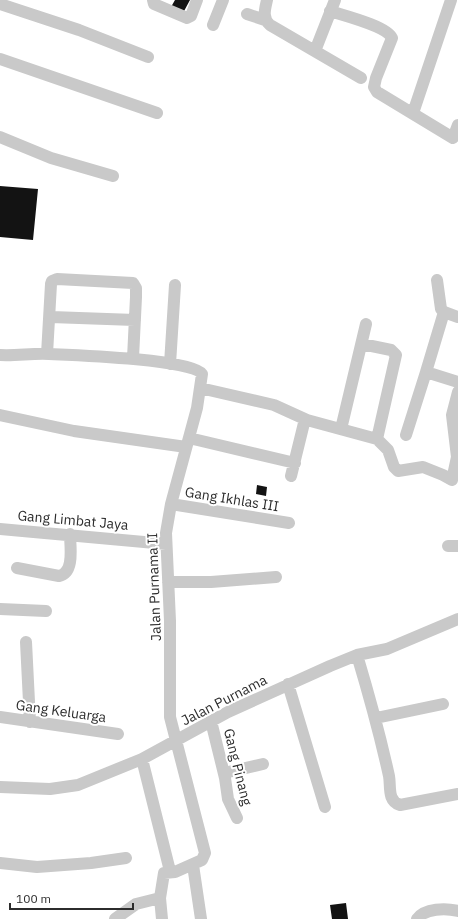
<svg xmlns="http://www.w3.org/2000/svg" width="458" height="919" font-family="'IBM Plex Sans',sans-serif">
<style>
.building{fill:#131313}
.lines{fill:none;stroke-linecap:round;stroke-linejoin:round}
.minor{stroke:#c9c9c9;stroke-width:12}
.labels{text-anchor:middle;stroke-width:4;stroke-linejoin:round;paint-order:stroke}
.street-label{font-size:14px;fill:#2c2c2c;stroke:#fff}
</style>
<rect width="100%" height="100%" fill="#fff"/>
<path class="building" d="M175,0h15l-7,13 -12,-6z
M0,186l38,3 -5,51 -33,-3z
M257,485l10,2 -1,9 -10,-2z
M346,903l2,16h-16l-2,-14z"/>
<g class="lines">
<path class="minor" d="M153,0l1,4 33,14 4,-2 6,-16
M267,0c-2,9 -5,18 3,25l91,53
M0,4l79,26 69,27
M330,11c12,4 57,15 62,27l-16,40 -2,9 3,5 76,46 5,-13
M247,14l18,6
M213,25l10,-25
M315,51l20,-51
M0,59l157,54
M413,113l38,-113
M0,137l51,21 62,18
M437,280l4,29 3,3 14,5
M51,317l84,3
M47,354l4,-70 1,-3 5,-2 76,4 3,5v9l-3,61
M0,355c16,1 33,-2 49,-1 23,1 143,5 153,20l-5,34 -26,96 -5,29 4,88v96l35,136 -3,7 -27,12 -11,1 -4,25 -24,6 -21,15
M170,364l5,-79
M426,372l18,-60
M200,388l74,17 33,15 70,19 19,-84 -5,-5 -29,-6
M0,415l74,16 112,16
M341,429l25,-105
M406,435l20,-63 32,10
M189,438l106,25
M377,439l11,11 6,17 4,4 25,-4 20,8 9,5 5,-23 -5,-42 6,-23
M291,476l14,-57
M171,504l118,19
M0,529l166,15
M448,546h10
M17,568l42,8c16,-3 11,-30 11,-42
M168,582h43l65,-5
M0,609l46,2
M26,642l4,80
M357,655c12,40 23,80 32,121 2,10 -2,25 11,29l58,-11
M288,684l37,123
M0,717l118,17
M376,718l67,-14
M211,721l14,57 3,21 9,19
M142,759l28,112
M224,773l39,-9
M0,787l50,2 28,-4 64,-26 86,-47 102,-46 27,-11 30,-6 71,-30
M0,863l37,4 54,-4 35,-5
M193,865l8,54
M160,898l2,21
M417,919c8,-11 29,-11 41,-8"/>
</g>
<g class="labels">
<g class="street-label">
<text transform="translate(232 499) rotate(9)" y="5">Gang Ikhlas III</text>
<text transform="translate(73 520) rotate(5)" y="5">Gang Limbat Jaya</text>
<text transform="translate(154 587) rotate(-92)" y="5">Jalan Purnama II</text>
<text transform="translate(224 700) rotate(-27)" y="5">Jalan Purnama</text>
<text transform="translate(61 711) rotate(8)" y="5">Gang Keluarga</text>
<text transform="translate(238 767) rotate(76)" y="5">Gang Pinang</text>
</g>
</g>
<path d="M10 903v6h123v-6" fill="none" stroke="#2c2c2c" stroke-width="2"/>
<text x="16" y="903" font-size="12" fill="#2c2c2c" stroke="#ffffff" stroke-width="3" paint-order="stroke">100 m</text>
</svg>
